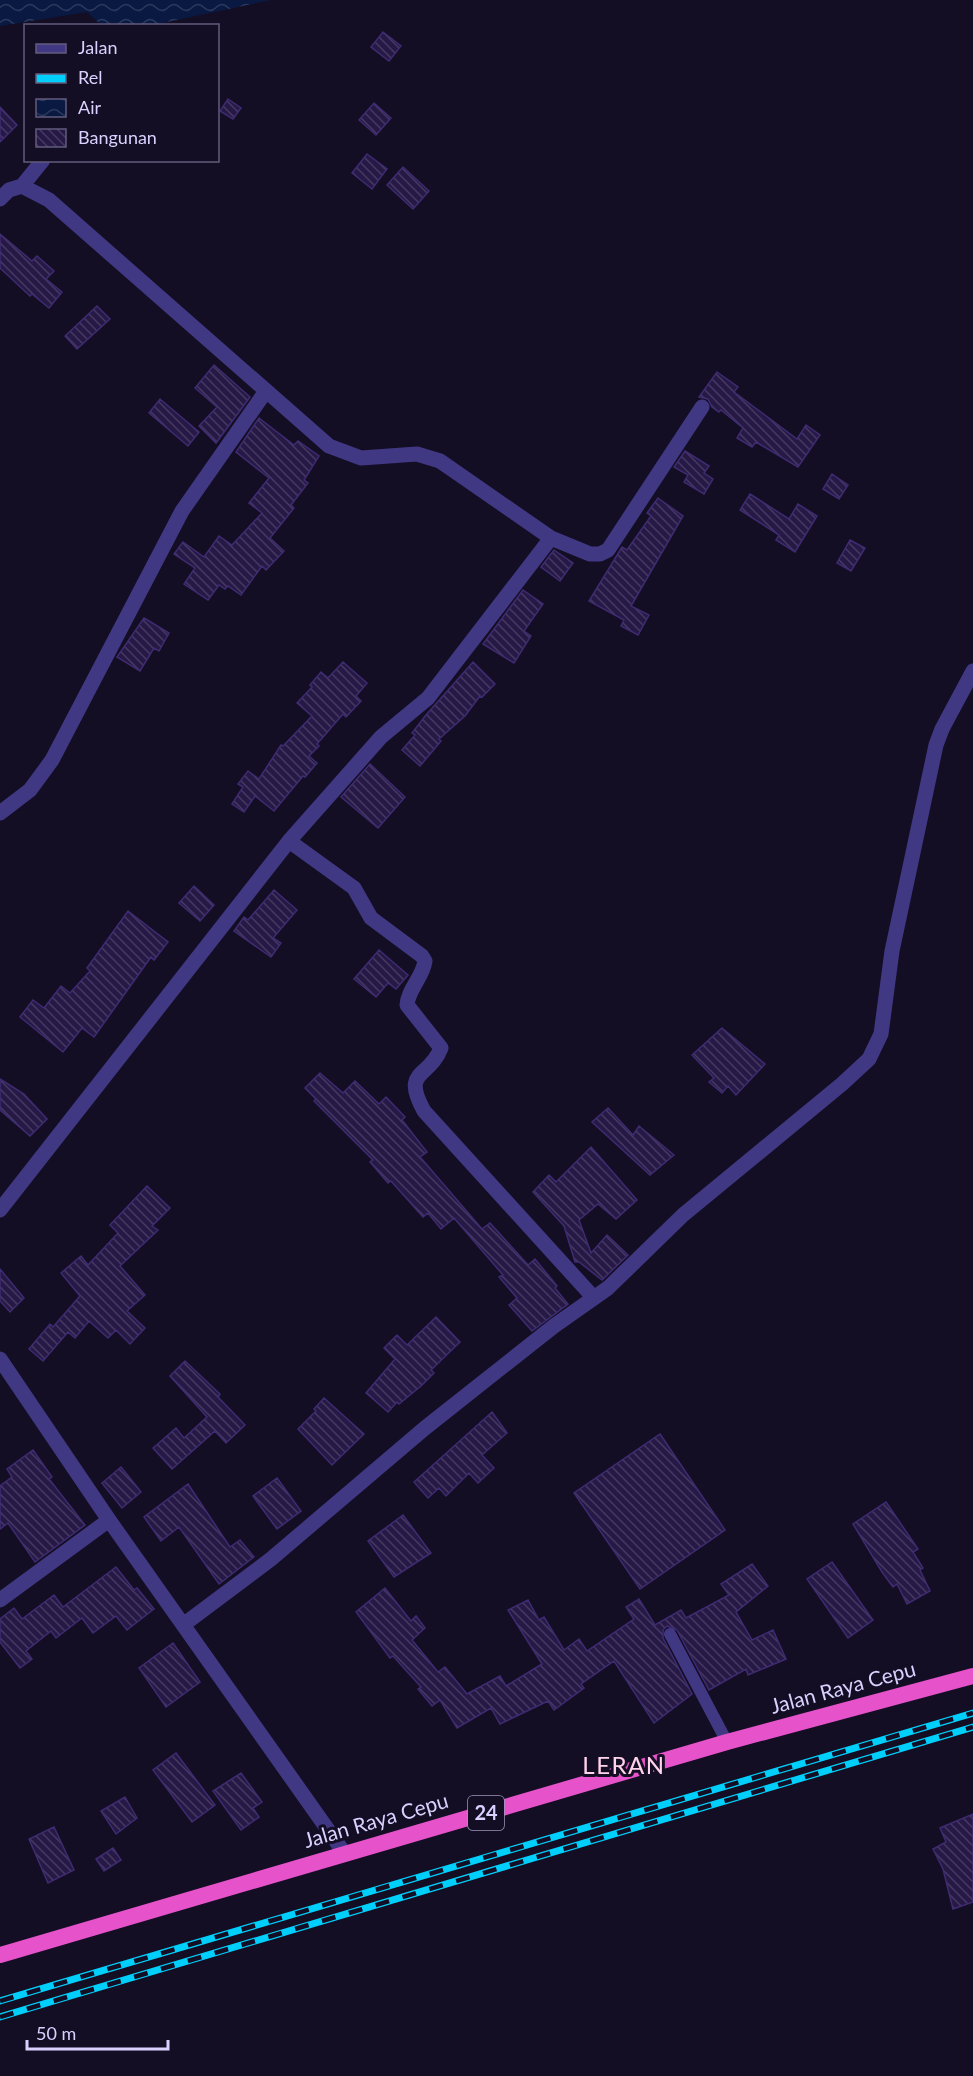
<svg xmlns="http://www.w3.org/2000/svg" width="973" height="2076" font-family="Lato,sans-serif">
<style>
.water{fill:url(#water-waves)}
.building{fill:url(#building-back-hatch);stroke:#3f2b72;stroke-width:1.5}
.lines{fill:none;stroke-linecap:round;stroke-linejoin:round}
.service{stroke:#413884;stroke-width:12}
.minor{stroke:#413884;stroke-width:15}
.trunk{stroke:#e652c9;stroke-width:16}
.rail-casing{stroke:#00cffc;stroke-width:7}
.rail{stroke:#130e24;stroke-width:4.5;stroke-dasharray:14;stroke-linecap:butt}
.labels{text-anchor:middle;stroke-width:6;stroke-linejoin:round;paint-order:stroke}
.shield{fill:#130e24;stroke:#9e96bd;stroke-width:1.5}
.shield-label{font-size:20px;font-weight:bold;fill:#dad1ff}
.street-label{font-size:21px;fill:#dad1ff;stroke:#130e24}
.quarter-label{font-size:24px;letter-spacing:1.5px;fill:#ffd3eb;stroke:#130e24}
</style>
<defs>
<pattern id="water-waves" width="16" height="10" patternUnits="userSpaceOnUse" patternTransform="scale(1.5)"><rect width="16" height="10" fill="#091942"/><path d="M0 5q4-4 8 0t8 0" fill="none" stroke="#2c395e"/></pattern>
<pattern id="building-back-hatch" width="6" height="6" patternUnits="userSpaceOnUse" patternTransform="scale(1.5)"><rect width="6" height="6" fill="#261945"/><path d="M-1 5l2 2M0 0l6 6M5-1l2 2" fill="none" stroke="#453961"/></pattern>
</defs>
<rect width="100%" height="100%" fill="#130e24"/>
<path class="water" d="M0,0h271l-118,25h-52l-14,-13 -87,14z"/>
<path class="building" d="M383,32l18,14 -12,15 -18,-14z
M228,99l13,9 -8,11 -13,-8z
M374,103l17,15 -15,17 -17,-15z
M0,107l17,18 -17,17z
M367,154l20,15 -15,20 -20,-16z
M403,167l26,24 -16,18 -26,-24z
M0,234l32,27 5,-5 17,15 -8,8 16,13 -13,16 -17,-14 -2,2 -30,-28z
M97,306l13,13 -33,30 -12,-13z
M214,365l36,32 -34,46 -17,-17 18,-19 -22,-19z
M717,372l21,15 -4,5 63,47 9,-14 14,10 -22,32 -42,-25 -4,5 -15,-9 6,-10 -22,-18 -2,2 -7,-5 -4,-8 -9,-2z
M160,399l39,33 -11,14 -39,-33z
M259,418l35,27 4,-4 21,15 -15,24 4,3 -17,22 3,3 -24,30 14,13 -18,19 -4,-4 -21,29 -13,-9 -3,3 -6,-4 -11,15 -24,-16 11,-16 -21,-14 9,-12 21,15 15,-21 13,9 30,-32 -13,-10 20,-25 -33,-26z
M685,451l24,15 -5,7 9,6 -9,15 -20,-12 4,-7 -14,-8z
M832,474l16,11 -9,14 -16,-10z
M750,494l39,25 9,-15 19,12 -22,36 -19,-12 3,-5 -39,-25z
M658,498l25,18 -52,90 18,9 -11,20 -17,-9 3,-6 -35,-19 33,-54 5,3 24,-34 -4,-3z
M850,540l15,8 -14,23 -14,-8z
M554,550l19,13 -13,18 -19,-14z
M523,590l20,14 -19,27 7,5 -17,27 -31,-19z
M144,618l25,15 -10,18 -5,-3 -14,23 -23,-14z
M343,662l24,21 -11,13 5,5 -15,16 -3,-3 -26,30 2,2 -10,10 8,7 -12,14 -2,-1 -29,35 -19,-15 -11,16 -12,-8 11,-17 -5,-3 10,-13 11,8 22,-34 2,1 29,-30 -15,-13 15,-16 -2,-2 11,-13 7,6z
M473,662l22,22 -13,13 -2,-1 -15,20 -26,23 2,2 -21,25 -18,-16 13,-15 -3,-2 14,-18z
M370,764l35,33 -27,31 -37,-31z
M194,886l20,19 -14,16 -21,-18z
M274,890l23,20 -24,28 8,5 -10,14 -37,-26 10,-14 4,3z
M128,911l40,31 -14,18 -3,-3 -57,80 -12,-9 -19,24 -43,-35 13,-17 11,8 17,-22 9,7 20,-22 -3,-3z
M379,950l29,25 -12,14 -8,-6 -12,14 -22,-18z
M722,1028l43,36 -29,31 -8,-9 -6,7 -13,-11 5,-4 -22,-23z
M320,1073l23,20 12,-12 24,23 7,-7 19,20 -3,3 25,32 -7,5 62,72 8,-6 38,42 7,-6 22,27 -2,2 13,16 -36,27 -23,-26 8,-7 -18,-21 4,-2 -49,-57 -13,11 -13,-16 -5,4 -32,-36 -3,2 -18,-21 3,-2 -59,-59 2,-2 -11,-11z
M0,1079l24,15 23,25 -17,17 -30,-26z
M608,1108l25,27 6,-9 35,29 -24,20 -58,-53z
M591,1147l46,53 -21,19 -18,-15 -19,16 12,33 16,-18 21,20 -26,25 -23,-18h-4l-11,-36 -31,-34 16,-17 7,7z
M147,1186l23,22 -18,18 6,4 -38,36 25,29 -18,16 18,17 -15,16 -14,-14 -8,8 -19,-17 -14,17 -7,-6 -25,29 -14,-12 21,-25 3,3 27,-31 -19,-23 20,-17 7,9 30,-32 -8,-8z
M0,1269l24,29 -14,14 -10,-11z
M436,1317l24,25 -29,28 3,3 -13,13 -22,18 -2,-2 -9,10 -22,-19 29,-34 -11,-11 13,-13 10,10z
M185,1361l35,33 -2,3 27,28 -19,18 -11,-12 -43,38 -19,-21 23,-20 8,10 23,-21 -37,-41z
M324,1398l40,36 -32,31 -34,-36 18,-18 -2,-2z
M492,1412l15,21 -25,22 12,13 -16,15 -9,-10 -23,23 -7,-8 -11,10 -14,-16z
M660,1434l65,96 -85,59 -66,-96z
M33,1450l19,27 -3,2 36,46 -50,37 -27,-39 -8,6v-43l12,-9 -5,-8z
M121,1467l20,25 -19,16 -20,-25z
M277,1478l24,33 -24,18 -24,-33z
M188,1484l42,63 10,-7 14,17 -35,27 -40,-57 -18,14 -17,-24z
M886,1502l32,47 -5,3 10,16 -3,2 10,21 -23,13 -10,-20 -4,3 -11,-15 -29,-48z
M403,1515l28,38 -37,24 -26,-36z
M832,1562l41,58 -25,18 -41,-59z
M752,1564l16,22 -32,26 16,28 21,-10 13,29 -38,16 -2,-6 -37,21 -32,-60 -10,-4 -4,4v8l29,56 -38,29 -40,-62 -33,23 3,4 -30,22 -6,-9 -48,23 -9,-16 -34,20 -17,-28 -8,6 -14,-17 3,-2 -28,-31 -3,2 -34,-46 29,-24 26,33 5,-5 9,12 -13,12 26,32 7,-5 22,27 33,-18 6,10 36,-22 -34,-54 20,-10 11,20 5,-3 20,33 15,-11 8,12 47,-32 -8,-12 13,-8 16,26 26,-15 5,8 43,-23 -8,-11z
M116,1567l18,23 3,-2 17,21 -27,21 -11,-14 -23,17 -11,-15 -26,20 -5,-7 -25,20 6,8 -12,9 -20,-26v-23l14,-11 8,11 32,-24 9,12z
M173,1643l27,39 -34,25 -27,-39z
M176,1753l39,52 -23,17 -39,-52z
M241,1773l21,29 -9,6 6,9 -18,13 -28,-39z
M125,1797l12,21 -21,16 -15,-23z
M973,1814v88l-20,7 -10,-40 -10,-20 13,-7 -6,-14z
M54,1827l20,43 -26,13 -19,-44z
M113,1848l8,12 -17,11 -8,-12z"/>
<g class="lines">
<path class="service" d="M670,1634l57,108"/>
<path class="minor" d="M22,186l21,-26
M0,199l9,-9 13,-4 27,14 280,246 32,12 56,-4 23,7 111,77 39,16h10l8,-4 94,-143
M0,813l30,-23 22,-30 130,-249 84,-120
M289,841l65,47 17,30 51,38 3,5c-2,16 -17,28 -18,44l34,43c-12,31 -40,21 -17,63l170,187
M0,1210l289,-369 92,-104 47,-39 123,-160
M0,1359l109,161 236,334
M0,1600l109,-80
M183,1625l88,-66 154,-131 129,-102 54,-38 75,-73 159,-131 27,-25 12,-25 11,-83 44,-206 6,-16 31,-58"/>
<path class="trunk" d="M0,1955l727,-213 246,-66"/>
<defs>
<path id="rail" d="M0,2001l973,-288
M0,2017l973,-290"/>
</defs>
<use href="#rail" class="rail-casing"/>
<use href="#rail" class="rail"/>
</g>
<g class="labels">
<rect class="shield" x="468" y="1796" width="36" height="34" rx="4.5"/>
<g class="shield-label">
<text x="486" y="1820">24</text>
</g>
<g class="street-label">
<text transform="translate(843 1688) rotate(-15)" y="7">Jalan Raya Cepu</text>
<text transform="translate(376 1821) rotate(-16)" y="7">Jalan Raya Cepu</text>
</g>
<g class="quarter-label">
<text x="624" y="1774">LERAN</text>
</g>
</g>
<rect x="24" y="24" width="195" height="138" fill="#130e24" stroke="#635c7c" stroke-width="1.5"/>
<rect x="36" y="44" width="30" height="9" fill="#413884" stroke="#635c7c" stroke-width="1.5"/>
<text x="78" y="54" font-size="18" fill="#dad1ff">Jalan</text>
<rect x="36" y="74" width="30" height="9" fill="#00cffc" stroke="#635c7c" stroke-width="1.5"/>
<text x="78" y="84" font-size="18" fill="#dad1ff">Rel</text>
<rect x="36" y="99" width="30" height="18" fill="url(#water-waves)" stroke="#635c7c" stroke-width="1.5"/>
<text x="78" y="114" font-size="18" fill="#dad1ff">Air</text>
<rect x="36" y="129" width="30" height="18" fill="url(#building-back-hatch)" stroke="#635c7c" stroke-width="1.5"/>
<text x="78" y="144" font-size="18" fill="#dad1ff">Bangunan</text>
<path d="M27 2040v9h141v-9" fill="none" stroke="#dad1ff" stroke-width="3"/>
<text x="36" y="2040" font-size="18" fill="#dad1ff" stroke="#130e24" stroke-width="4.5" paint-order="stroke">50 m</text>
</svg>
